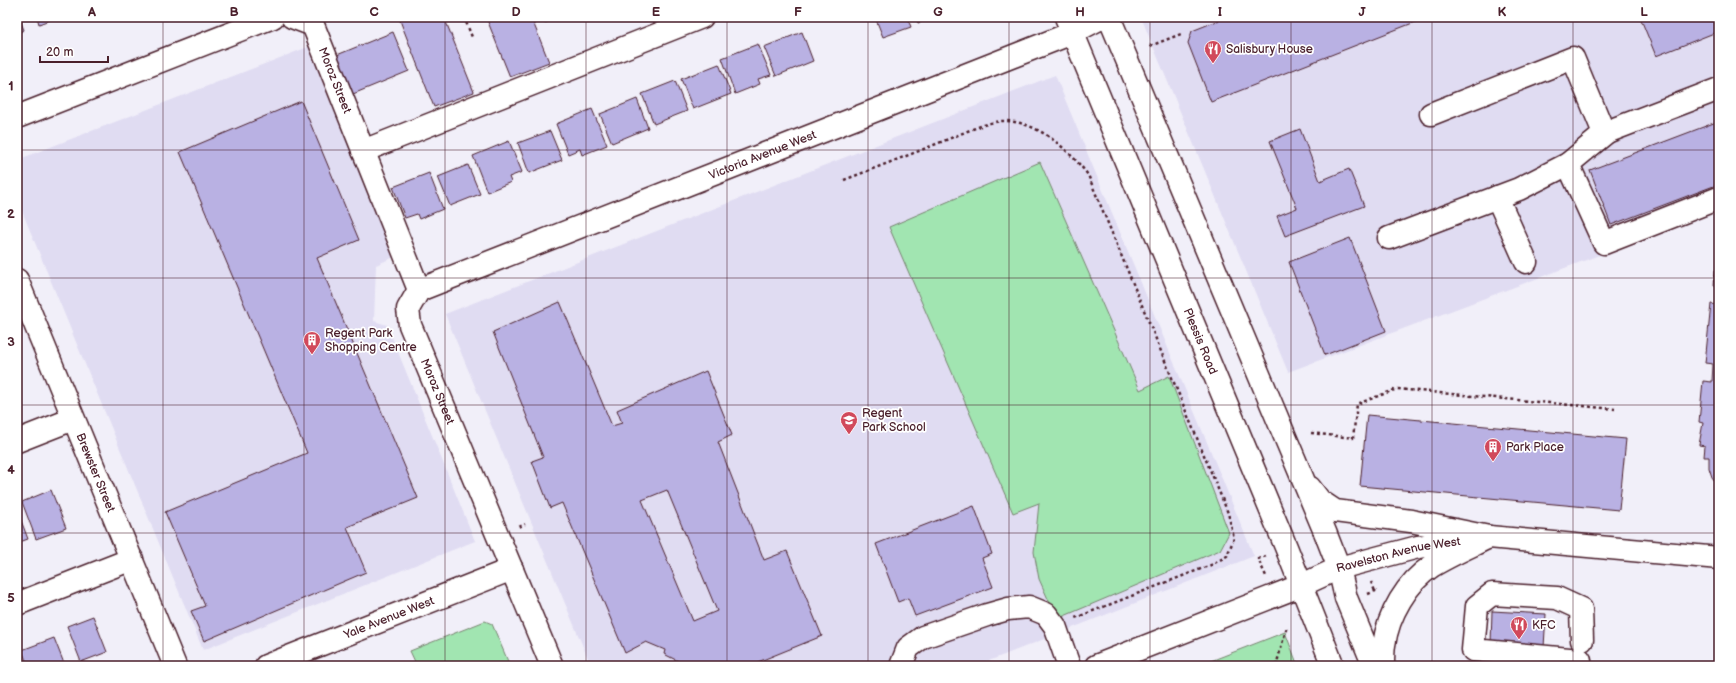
<svg xmlns="http://www.w3.org/2000/svg" width="1736" height="683" font-family="'Balsamiq Sans',sans-serif">
<style>
.built{fill:#e0dcf2}
.green{fill:#a1e5b1;stroke:#76826e}
.building{fill:#b9b1e3;stroke:#4a1f2b;fill-rule:evenodd}
.lines{fill:none;stroke-linecap:round;stroke-linejoin:round}
.minor-casing{stroke:#4a1f2b;stroke-width:25}
.major-casing{stroke:#4a1f2b;stroke-width:25}
.path{stroke:#4a1f2b;stroke-width:2.5;stroke-dasharray:3 3;stroke-linecap:butt}
.minor{stroke:#fff;stroke-width:22}
.major{stroke:#fff;stroke-width:22}
.grid{fill:none;stroke:#4a1f2b;stroke-width:1;stroke-opacity:0.55}
.labels{text-anchor:middle;stroke-width:3.5;stroke-linejoin:round;paint-order:stroke}
.poi-label{font-size:12px;fill:#4a1f2b;stroke:#fff;text-anchor:start}
.street-label{font-size:12px;fill:#4a1f2b;stroke:#fff}
.neatline{fill:none;stroke:#4a1f2b;stroke-width:1.5}
.grid-label{font-size:13px;text-anchor:middle;font-weight:bold;fill:#4a1f2b}
</style>
<rect width="100%" height="100%" fill="#f1eff9"/>
<filter id="ink" filterUnits="userSpaceOnUse"><feTurbulence type="fractalNoise" baseFrequency=".025" numOctaves="2"/><feDisplacementMap in="SourceGraphic" scale="8" xChannelSelector="R" yChannelSelector="G"/><feConvolveMatrix kernelMatrix="1 2 1 2 8 2 1 2 1" color-interpolation-filters="sRGB"/></filter>
<g filter="url(#ink)">
<path class="built" d="M1141,17h578v193l-431,162z
M308,47l86,210 -18,8 -2,56 13,4 88,216 -272,109 -186,-451v-39z
M1055,75l199,481 -278,110h-385l-146,-352z"/>
<path class="green" d="M1040,162l100,228 29,-14 60,157 -9,17 -163,69 -18,-40 -5,-27 5,-49 -26,10 -124,-286z
M485,621l7,3 18,42h-93l-7,-15z
M1285,632l13,34h-100z"/>
<path class="building" d="M17,17h2l5,13 -7,3z
M37,17h20l-18,7z
M403,17h41l30,75 -40,15 -35,-89z
M486,17h45l18,45 -39,15z
M542,17h18l-16,6z
M875,17h32l4,10 -28,10z
M915,17h18l-15,6z
M1227,17h201l-217,85 -23,-59 4,-12z
M1640,17h79v14l-63,25z
M393,32l16,39 -56,23 -16,-39z
M802,32l11,29 -37,15 -12,-29z
M758,44l13,31 -13,4 2,5 -25,10 -13,-36z
M719,64l12,30 -38,15 -12,-30z
M675,81l12,30 -33,13 -12,-30z
M637,99l11,29 -36,15 -12,-29z
M301,101l58,139 -42,18 101,240 -71,29 19,45 -162,69 -13,-30 14,-5 -40,-94 142,-59 -127,-301z
M592,109l15,36 -25,10 -2,-6 -12,5 -12,-30z
M1719,121v63l-108,41 -21,-55z
M1300,129l20,52 29,-12 15,37 -79,30 -8,-20 20,-8 -27,-67z
M550,131l12,29 -33,13 -11,-30z
M509,141l13,31 -13,5 2,5 -24,10 -14,-36z
M468,165l12,29 -30,12 -12,-29z
M429,173l14,36 -24,10 -2,-5 -12,4 -12,-31z
M1350,238l36,93 -61,24 -36,-93z
M1719,257v29h-5l1,-16h3z
M560,302l52,124 10,-3 -5,-13 89,-39 26,64 -14,7 46,118 23,-9 35,85 -74,30h-60l-24,-12 1,-4 -19,-8 -21,11 -63,-150 -12,5 -18,-47 11,-4 -50,-125zM667,490l50,121 -24,10 -51,-121z
M1711,304l8,1v182l-7,-10 -3,-9v-11h-5l1,-11 -6,-1 4,-22 -4,-1 4,-41 9,1 1,-18 -8,-1z
M1367,415l259,24 -7,71 -259,-24z
M51,490l15,38 -30,11 -14,-37z
M974,506l18,48 -10,4 11,29 -78,29 -7,-18 -10,4 -22,-58z
M17,510l11,29 -11,4z
M1492,611l54,3 -2,33 -53,-3z
M93,616l14,36 -26,10 -14,-36z
M54,638l11,28h-37l-6,-16z"/>
<g class="lines">
<defs>
<g id="minor">
<path id="s1" d="M292,17l21,8 106,265"/>
<path d="M1431,114l142,-56 31,75 115,-44"/>
<path d="M363,151l339,-134"/>
<path d="M1568,164l36,79 115,-45"/>
<path d="M1497,197l29,65"/>
<path d="M1389,238l130,-49 49,-25 40,-33"/>
<path id="s2" d="M17,280l158,386"/>
<path id="s3" d="M419,290l653,-257 31,-16"/>
<path id="s4" d="M419,290l-11,19 2,16 142,341"/>
<path d="M17,441l56,-22"/>
<path d="M17,604l115,-45"/>
<path d="M1580,660l-107,-10 4,-44 15,-12 65,4 24,11 1,31"/>
<path id="s5" d="M266,666l246,-97"/>
<path d="M901,666l7,-18 15,-11 64,-22 21,-6 21,-2 17,7 9,12 14,40"/>
<path id="s6" d="M1096,666l206,-81 37,-17 79,-21 71,-10 230,21"/>
</g>
<g id="major">
<path id="s7" d="M1066,17l220,530 47,119"/>
<path d="M1109,17l216,515 14,36 7,30 28,68"/>
<path d="M17,117l256,-100"/>
<path d="M1310,488l10,13 15,10 76,10 78,16"/>
<path d="M1383,666c0,-7 0,-14 1,-21 4,-30 23,-63 48,-79 18,-11 39,-20 57,-29"/>
</g>
</defs>
<use href="#minor" class="minor-casing"/>
<use href="#major" class="major-casing"/>
<path class="path" d="M464,17l8,20
M1150,46l31,-12
M844,180c34,-13 68,-26 102,-40 15,-6 42,-19 58,-19 34,0 65,29 84,54l140,338 6,25 -7,18 -16,9 -136,53
M1311,433l42,5 4,-34 40,-15 218,20
M519,527l6,-3
M1266,556l-8,3 8,17
M1371,582l4,9
M1368,594l7,-3 3,2
M1276,666l11,-40"/>
<use href="#minor" class="minor"/>
<use href="#major" class="major"/>
</g>
</g>
<path class="grid" d="M163,17v649M304,17v649M445,17v649M586,17v649M727,17v649M868,17v649M1009,17v649M1150,17v649M1291,17v649M1432,17v649M1573,17v649M17,150h1702M17,278h1702M17,405h1702M17,533h1702"/>
<defs>
<symbol id="restaurant-pin" viewBox="-11 -11 22 30"><path d="M0 17L-7.5 6A9.5 9.5 0 1 1 7.5 6Z" fill="#d1495b" stroke="#fff"/><path d="M-5-6h1v4h1v-4h1v4h1v-4h1v5L-1.5 .5V6h-2V.5L-5-1ZM5-6V6H3V1.5H1.5Q1.5-4 5-6Z" fill="#fff"/></symbol>
<symbol id="building-pin" viewBox="-11 -11 22 30"><path d="M0 17L-7.5 6A9.5 9.5 0 1 1 7.5 6Z" fill="#d1495b" stroke="#fff"/><path d="M-4-6H4V6H1V3H-1V6H-4ZM-2.5-4.3h1.7v1.8h-1.7ZM.8-4.3h1.7v1.8H.8ZM-2.5-1h1.7V.8h-1.7ZM.8-1h1.7V.8H.8Z" fill="#fff"/></symbol>
<symbol id="school-pin" viewBox="-11 -11 22 30"><path d="M0 17L-7.5 6A9.5 9.5 0 1 1 7.5 6Z" fill="#d1495b" stroke="#fff"/><path d="M0-5L7-2L0 1L-7-2ZM-4 1L0 2.5L4 1V4Q0 6-4 4Z" fill="#fff"/></symbol>
</defs>
<g fill-rule="evenodd">
<use href="#restaurant-pin" x="1203" y="39" width="20" height="27"/>
<use href="#building-pin" x="302" y="330" width="20" height="27"/>
<use href="#school-pin" x="839" y="410" width="20" height="27"/>
<use href="#building-pin" x="1483" y="437" width="20" height="27"/>
<use href="#restaurant-pin" x="1509" y="615" width="20" height="27"/>
</g>
<g class="labels">
<g class="poi-label">
<text x="1226" y="53">Salisbury House</text>
<text x="325" y="337">Regent Park<tspan x="325" dy="14">Shopping Centre</tspan></text>
<text x="862" y="417">Regent<tspan x="862" dy="14">Park School</tspan></text>
<text x="1506" y="451">Park Place</text>
<text x="1532" y="629">KFC</text>
</g>
<g class="street-label">
<text dy="4" stroke="none"><textPath href="#s1" startOffset="82">Moroz Street</textPath></text>
<text dy="4" stroke="none"><textPath href="#s3" startOffset="369">Victoria Avenue West</textPath></text>
<text dy="4" stroke="none"><textPath href="#s7" startOffset="351">Plessis Road</textPath></text>
<text dy="4" stroke="none"><textPath href="#s4" startOffset="110">Moroz Street</textPath></text>
<text dy="4" stroke="none"><textPath href="#s2" startOffset="208">Brewster Street</textPath></text>
<text dy="4" stroke="none"><textPath href="#s6" startOffset="323">Ravelston Avenue West</textPath></text>
<text dy="4" stroke="none"><textPath href="#s5" startOffset="132">Yale Avenue West</textPath></text>
</g>
</g>
<rect width="1736" height="683" fill="none" stroke="#fff" stroke-width="44"/>
<path d="M40 56v6h68v-6" fill="none" stroke="#4a1f2b" stroke-width="2"/>
<text x="46" y="56" font-size="12" fill="#4a1f2b" stroke="#ffffff" stroke-width="3" paint-order="stroke">20 m</text>
<rect x="22" y="22" width="1692" height="639" class="neatline"/>
<g class="grid-label">
<text x="92" y="16">A</text>
<text x="234" y="16">B</text>
<text x="374" y="16">C</text>
<text x="516" y="16">D</text>
<text x="656" y="16">E</text>
<text x="798" y="16">F</text>
<text x="938" y="16">G</text>
<text x="1080" y="16">H</text>
<text x="1220" y="16">I</text>
<text x="1362" y="16">J</text>
<text x="1502" y="16">K</text>
<text x="1644" y="16">L</text>
<text x="11" y="90">1</text>
<text x="11" y="218">2</text>
<text x="11" y="346">3</text>
<text x="11" y="474">4</text>
<text x="11" y="602">5</text>
</g>
</svg>
